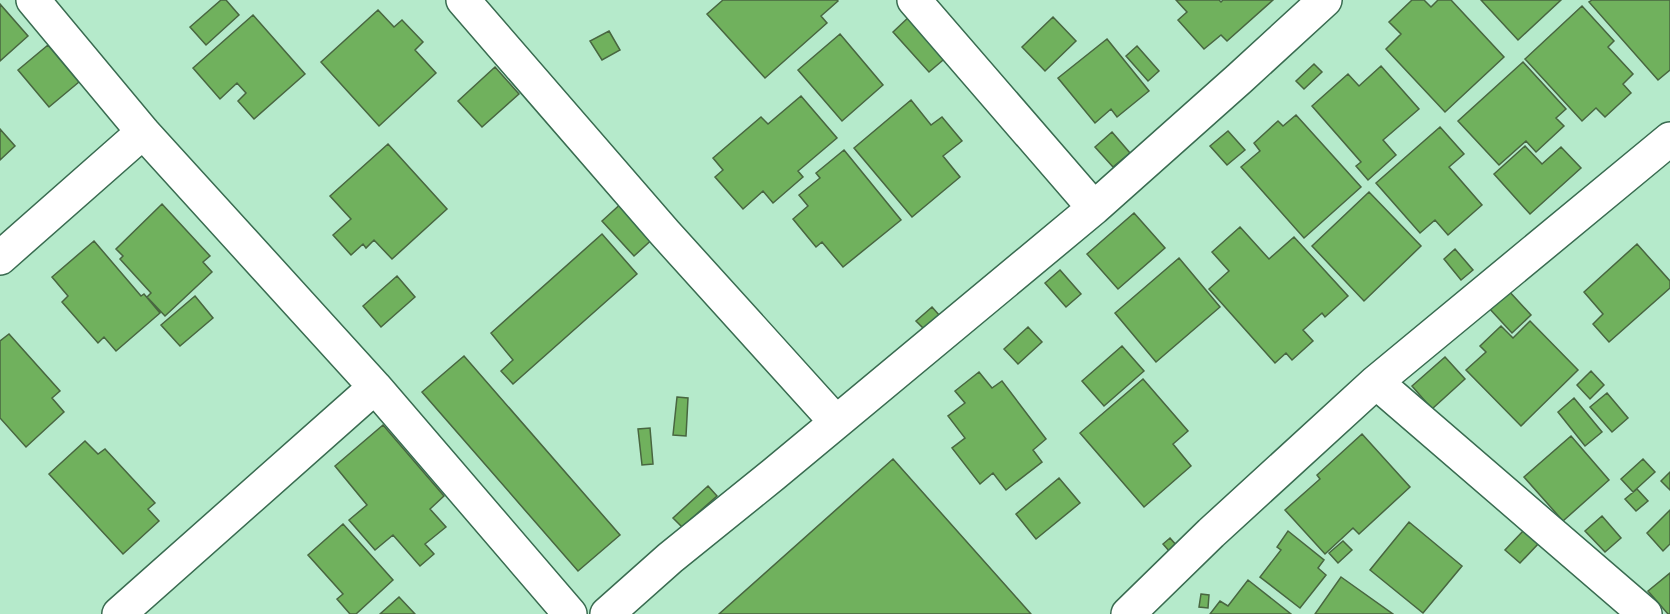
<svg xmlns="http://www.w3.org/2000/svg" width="1670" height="614" font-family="'Space Grotesk',sans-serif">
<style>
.building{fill:#70b15d;stroke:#486640;stroke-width:1.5}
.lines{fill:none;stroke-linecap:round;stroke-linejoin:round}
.minor-casing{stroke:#396b50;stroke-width:36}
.minor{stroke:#fff;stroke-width:33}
</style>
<rect width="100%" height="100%" fill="#b5eacb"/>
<path class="building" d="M221,0h5l13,15 -33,30 -16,-18z
M723,0h114l1,1 -17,15 6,7 -62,55 -58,-64z
M1176,0h43l2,2 2,-2h50l-46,41 -6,-6 -17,14 -26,-29 9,-8z
M1412,0h12l7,7 7,-7h13l53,57 -59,55 -59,-63 15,-15 -12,-12z
M1481,0h80l-43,40z
M1592,0h78v70l-12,10 -69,-78z
M0,4l28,32 -28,25z
M1582,6l32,35 -6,6 25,27 -10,10 8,9 -26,24 -9,-9 -14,13 -57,-62z
M378,10l16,17 8,-7 21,22 -8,8 21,23 -57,53 -58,-64z
M912,14l37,41 -20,17 -36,-40z
M253,15l52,59 -51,45 -16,-18 8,-8 -9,-10 -17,16 -27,-31z
M1053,17l23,24 -31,30 -23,-24z
M609,31l11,19 -18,10 -12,-19z
M840,34l43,51 -41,36 -44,-51z
M1107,39l42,52 -32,26 -6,-8 -16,14 -37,-45z
M48,45l31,37 -30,25 -31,-37z
M1137,46l22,25 -11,10 -22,-25z
M1523,62l43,47 -10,9 8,8 -28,26 -10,-11 -27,24 -41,-44z
M1314,64l8,8 -18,17 -8,-8z
M1381,66l38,43 -36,31 13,15 -28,25 -12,-14 5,-4 -49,-56 36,-32 11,12z
M495,67l24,27 -37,33 -24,-26z
M801,96l36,42 -39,33 5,6 -30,26 -10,-12 -20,18 -28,-32 8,-7 -10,-12 48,-41 7,7z
M911,100l20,25 11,-8 20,24 -19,15 17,21 -48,40 -58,-69z
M1296,115l65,72 -57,51 -63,-71 19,-16 -6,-8 24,-22 5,5z
M1440,127l24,27 -15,13 33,38 -34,30 -13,-15 -15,13 -44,-50z
M0,129l15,17 -15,14z
M1228,131l17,19 -18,15 -17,-19z
M1112,132l18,21 -17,14 -18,-20z
M388,144l59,65 -55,50 -18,-19 -8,8 -3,-4 -12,11 -18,-20 18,-16 -21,-23z
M1525,146l17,18 19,-17 20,21 -51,46 -36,-40z
M844,150l57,70 -58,47 -21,-25 -6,5 -23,-28 15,-13 -9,-11 21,-17 -4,-5z
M1369,192l52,54 -57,55 -52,-55z
M625,200l32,35 -23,21 -32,-35z
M162,204l48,52 -7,6 9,10 -47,44 -18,-19 4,-4 -31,-34 3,-3 -7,-7z
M1134,213l31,35 -47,41 -31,-35z
M1240,227l29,32 25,-22 54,59 -23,21 -3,-4 -19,17 10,11 -21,19 -6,-7 -11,10 -66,-74 20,-18 -17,-19z
M602,234l35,40 -124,110 -12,-13 12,-11 -22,-27z
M94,241l47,55 3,-2 16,19 -44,38 -12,-14 -6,6 -36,-41 6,-6 -16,-19z
M1637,244l33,37v7l-61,54 -16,-18 10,-10 -19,-22z
M1455,249l18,21 -12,10 -17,-21z
M1179,258l41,49 -64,55 -41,-49z
M1060,270l21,24 -15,13 -21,-24z
M397,276l18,21 -34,30 -18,-21z
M1507,289l24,26 -19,18 -24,-26z
M195,296l18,22 -33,28 -19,-21z
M932,307l15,17 -15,13 -16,-16z
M1530,321l48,49 -57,56 -55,-56 20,-18 -6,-6 21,-20 12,12z
M1028,327l14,15 -24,22 -14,-15z
M9,334l51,57 -8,7 12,14 -38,35 -26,-29v-77z
M1122,346l22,25 -40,35 -22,-25z
M464,356l156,179 -42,36 -156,-179z
M1445,357l20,22 -33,30 -20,-23z
M1591,371l13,14 -14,14 -13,-14z
M979,372l13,16 10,-7 44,58 -13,11 9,12 -36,28 -13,-17 -13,11 -28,-36 13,-10 -17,-22 17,-13 -10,-12z
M1143,379l45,52 -15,13 18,22 -47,41 -64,-74z
M1607,393l21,25 -16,14 -22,-25z
M677,397l11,1 -2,38 -13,-1z
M1574,398l28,34 -17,14 -27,-34z
M383,425l61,71 -14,13 16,18 -21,17 9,10 -14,12 -27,-31 -18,15 -26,-30 18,-15 -32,-39z
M650,428l3,36 -11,1 -4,-36z
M1362,434l48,53 -51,47 -6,-6 -28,26 -40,-44 35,-31 -3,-4z
M1571,436l38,44 -46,41 -39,-44z
M85,441l13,13 7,-5 50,54 -7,6 11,12 -36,33 -74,-80z
M893,459l138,155h-312z
M1643,459l12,13 -22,20 -12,-13z
M1670,472v18l-9,-9z
M1059,478l21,25 -44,36 -20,-25z
M708,486l9,10 -35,31 -9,-9z
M1637,489l11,12 -12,10 -11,-12z
M1670,510v34l-7,7 -16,-18z
M1602,516l19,22 -16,14 -20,-21z
M1409,522l53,44 -39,47 -53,-43z
M343,524l50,56 -37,34h-6l-13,-15 6,-5 -35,-39z
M1524,530l15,13 -19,20 -15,-13z
M1288,531l36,29 -6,8 8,7 -26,33 -40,-31 21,-27 -4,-3z
M1170,538l7,8 -7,6 -7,-8z
M1343,541l9,9 -14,13 -9,-10z
M1670,573v41h-2l-20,-23z
M1341,577l52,37h-78z
M1248,580l43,34h-81l10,-13 8,5z
M1201,594l8,1 -1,13 -9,-1z
M399,597l16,17h-35z"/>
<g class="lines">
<defs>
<path id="minor" d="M33,0l110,132 232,255 195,227
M463,0l202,233 171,189
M914,0l180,208
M0,258l143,-126
M1376,382l269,232
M119,614l256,-227
M607,614l63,-56 104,-84 320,-266 146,-130 85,-78
M1128,614l83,-81 165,-151 294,-243"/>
</defs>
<use href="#minor" class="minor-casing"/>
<use href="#minor" class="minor"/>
</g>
</svg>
